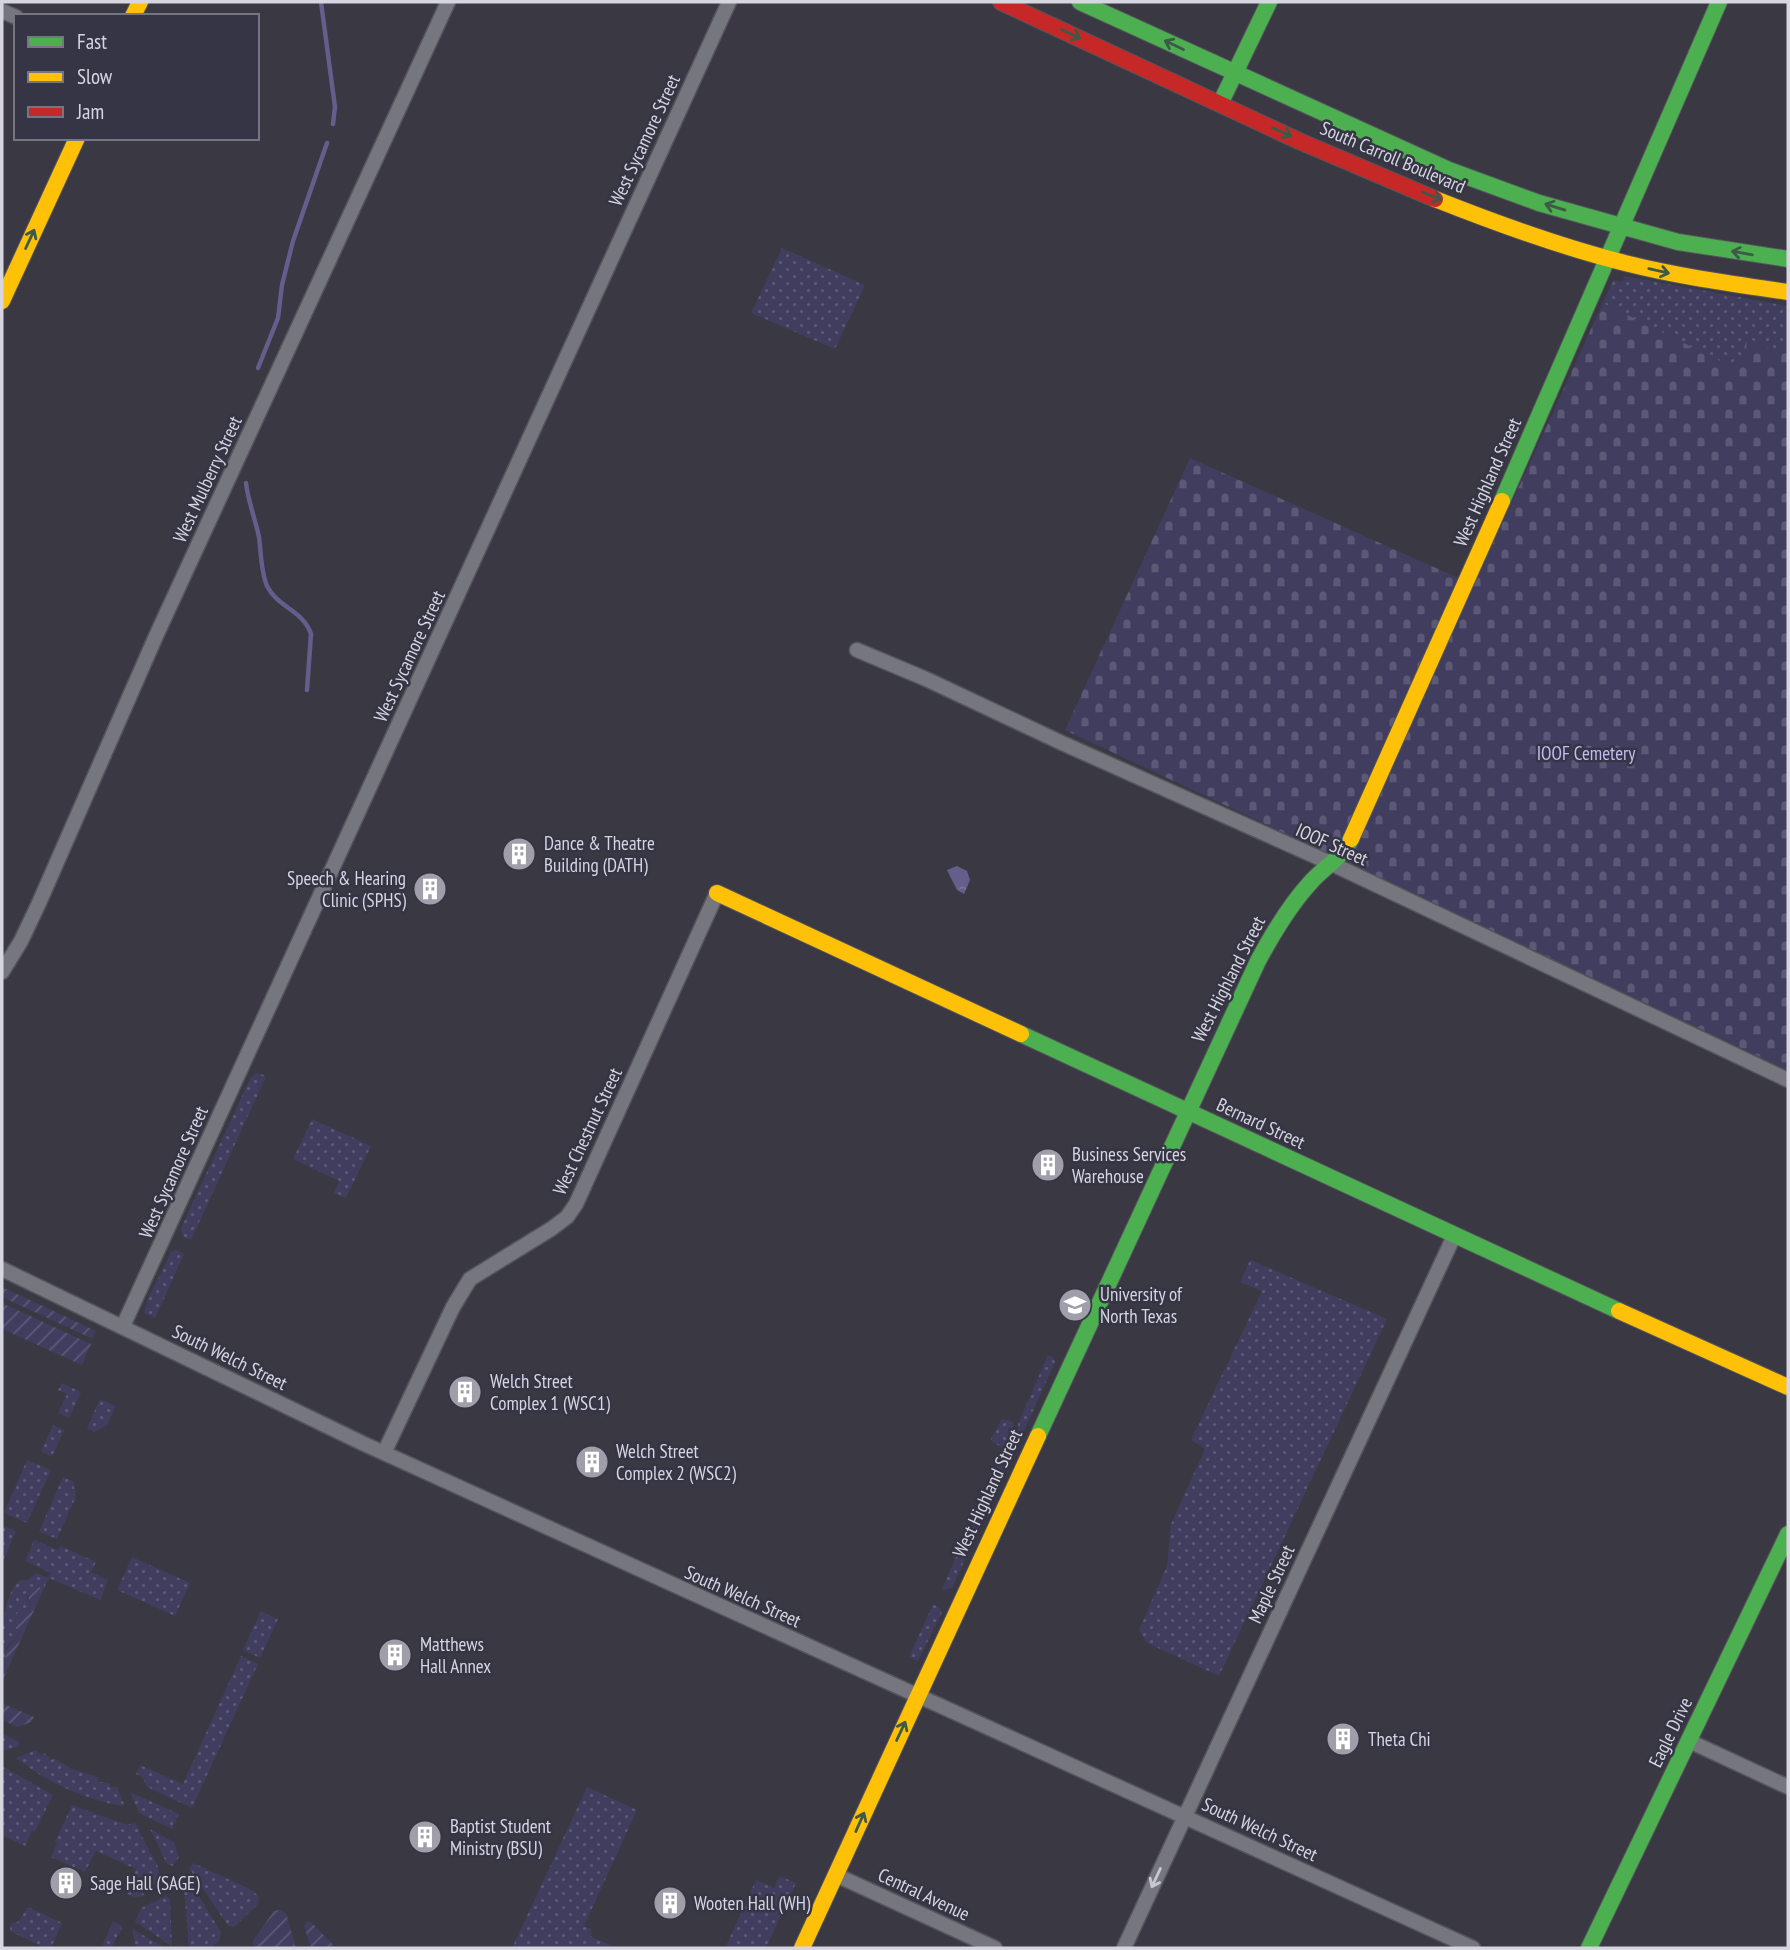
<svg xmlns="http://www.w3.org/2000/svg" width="1790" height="1950" font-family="'PT Sans Narrow',sans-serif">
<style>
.grass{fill:url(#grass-dots)}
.cemetery{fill:url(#cemetery-stones)}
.garden{fill:url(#garden-furrows)}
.water{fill:url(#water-ripples)}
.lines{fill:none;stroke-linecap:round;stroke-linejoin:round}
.stream{stroke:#635e8b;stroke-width:4.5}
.street-casing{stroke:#55545d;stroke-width:17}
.fast-casing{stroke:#55545d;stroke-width:18}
.slow-casing{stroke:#55545d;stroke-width:18}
.jam-casing{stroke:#55545d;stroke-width:18}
.street{stroke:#76767e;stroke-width:14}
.fast{stroke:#4caf50;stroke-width:16}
.slow{stroke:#ffc107;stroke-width:16}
.jam{stroke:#c62828;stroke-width:16}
.oneway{stroke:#3d5a48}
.oneway2{stroke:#c8c7d1}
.labels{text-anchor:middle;stroke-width:5;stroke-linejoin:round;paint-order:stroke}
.street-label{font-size:19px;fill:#d6d5e0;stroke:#363545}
.park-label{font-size:19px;fill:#c0bbf7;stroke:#363545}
.poi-label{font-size:19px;fill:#d6d5e0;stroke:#363545;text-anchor:start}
</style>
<defs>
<pattern id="grass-dots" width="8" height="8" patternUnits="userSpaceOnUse" patternTransform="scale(1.75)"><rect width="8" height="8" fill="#413d5f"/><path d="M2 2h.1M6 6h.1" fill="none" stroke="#5c5876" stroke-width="1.8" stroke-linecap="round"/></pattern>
<pattern id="cemetery-stones" width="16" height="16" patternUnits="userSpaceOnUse" patternTransform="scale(1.75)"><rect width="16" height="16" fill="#413d5f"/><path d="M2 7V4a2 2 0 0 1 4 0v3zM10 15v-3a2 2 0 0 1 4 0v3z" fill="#5c5876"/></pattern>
<pattern id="garden-furrows" width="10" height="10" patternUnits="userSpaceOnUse" patternTransform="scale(1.75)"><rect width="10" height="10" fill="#413d5f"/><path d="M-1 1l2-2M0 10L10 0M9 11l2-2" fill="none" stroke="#5c5876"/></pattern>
<pattern id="water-ripples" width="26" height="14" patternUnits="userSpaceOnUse" patternTransform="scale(1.75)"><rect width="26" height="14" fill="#635e8b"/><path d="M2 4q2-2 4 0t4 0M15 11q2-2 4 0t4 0" fill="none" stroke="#79749b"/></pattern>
</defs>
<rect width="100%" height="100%" fill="#3a3842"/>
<path class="grass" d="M782,248l83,37 -30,64 -84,-36z
M1624,276l164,30v39l-4,-2 -5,10 -43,16 -136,-66h3l10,-23 10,2z
M257,1073l7,2 1,4 -74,161 -9,-4 -1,-8 70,-151z
M312,1119l59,27 -25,52 -12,-5 5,-12 -46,-22z
M177,1250l7,4 -29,64 -11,-5 3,-12 24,-49z
M1250,1260l137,59 -168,357 -72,-33 -8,-13 28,-64 4,-42 34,-75 -14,-9 71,-149 -22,-9z
M1048,1355l5,2 2,5 -60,133 -4,5 -8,-1 22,-49 11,-10 2,-16z
M62,1383l19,9 -12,26 -11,-5 9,-19 -9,-4z
M100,1399l16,7 -9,19 -13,7 -7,-4z
M1002,1419l11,3c1,11 0,19 -10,26l-11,-6 -1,-3z
M53,1425l11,5 -12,27 -11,-5z
M27,1460l24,10 -24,53 -23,-10z
M63,1477l10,4 3,16 -19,42 -18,-7z
M975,1514l7,8 -30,66 -8,2 -2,-1z
M2,1525l14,6 -12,28 -2,-1z
M34,1540l24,10 2,-4 36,16 -5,10 17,8 -8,20 -51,-22 -6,12 -5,-4 -11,4 -1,5 5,12 -16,8 -1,2 5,17 -13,14v16l-4,6c0,-27 -2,-72 18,-90h8l8,-7 12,5 3,-5 -26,-12z
M132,1557l58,26 -15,33 -58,-26z
M933,1604l7,4 2,4 -24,49 -9,-4z
M261,1611l17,8 -18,39 -17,-8z
M241,1656l17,8 -66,144 -45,-21 -4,-9 -7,-4 4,-9 43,19z
M2,1733l17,9v4l-17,5z
M36,1750l4,5 4,-2 8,7 2,-2 18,11 26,8v5l12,1v4h7l7,17 -2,2c-37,-6 -77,-25 -106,-48z
M2,1766l51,29 -18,37 -3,-1 -7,15 -23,-11z
M587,1787l50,23 -53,116 8,4 -2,6 27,12h-105z
M130,1792l49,22 -7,15 -33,-16z
M72,1805l55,20 8,-2 23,44 2,16 -4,4 -5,-6 -11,8 5,7 -11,1 -8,-4 10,-24 -40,-18 -11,21 -34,-15 6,-14 -2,-1z
M150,1829l24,13 5,15 -6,9 -6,-2z
M193,1863l59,27 7,7 -1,7 -24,23 -6,-1 -39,-58z
M780,1876l16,7 -30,65h-41l31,-68 18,8z
M186,1880l5,3 30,49 -2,9 -8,7h-22l-5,-60z
M166,1896l4,3 2,47 -37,-24 6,-14z
M28,1907l34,16 -10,23 4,2h-11l-35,-17 1,-8 7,-1z
M113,1922l8,3 1,4 -11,19h-10z
M132,1929l2,1 31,18h-29z"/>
<path class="cemetery" d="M1603,303l133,66 12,-31 31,15 5,-11 4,3v725l-723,-340 125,-272 284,127z"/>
<path class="garden" d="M2,1287l94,44 -3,8 -91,-42z
M2,1303l89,41 -9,21 -80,-36z
M38,1586l5,4 -41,92v-12l4,-6 -1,-12 14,-18 -5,-17 5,-6 10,-2 2,-4 -5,-13 3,-5z
M2,1703l32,14 -2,5 -15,5 -15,-7z
M279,1910l7,3 10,35h-43v-7l21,-30z
M307,1921l6,3 23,24h-25l-7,-22z"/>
<path class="water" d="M957,866l10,5 3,9 -6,14 -7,-4 -10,-20z"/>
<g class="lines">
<path class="stream" d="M321,2l14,105 -2,17
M258,368l20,-50 4,-33 11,-44 34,-98
M246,483c2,18 9,35 13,54 2,15 2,35 8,49 11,22 36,24 44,48l-4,56"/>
<defs>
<path id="street" d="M2,11l14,6
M857,650l69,29 136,64 266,119 460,218
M2,972l19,-31 18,-38 117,-267 292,-634
M2,1269l360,174 1111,505
M123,1326l606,-1324
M384,1453l69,-146 17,-28 81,-50 16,-12 9,-13 141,-311
M1689,1741l99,46
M836,1875l159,73
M1124,1948l330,-712"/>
<path id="fast" d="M1080,2l369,168 90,33 139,39 110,17
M1220,104l49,-102
M1502,501l217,-499
M1021,1034l598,277
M1038,1436l220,-475c15,-28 31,-55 52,-78 13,-15 33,-26 41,-44
M1589,1948l199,-414"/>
<path id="slow" d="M133,16l7,-14
M1435,199c63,25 128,49 194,65 52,13 106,20 159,28
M2,301l75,-163
M1351,839l151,-338
M717,893l304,141
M1619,1311l169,76
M802,1948l236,-512"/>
<path id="jam" d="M1001,2l298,139 136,58"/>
</defs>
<use href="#street" class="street-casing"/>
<use href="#fast" class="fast-casing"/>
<use href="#slow" class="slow-casing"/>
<use href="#jam" class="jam-casing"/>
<use href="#street" class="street"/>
<use href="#fast" class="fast"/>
<use href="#slow" class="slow"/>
<use href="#jam" class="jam"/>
</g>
<defs><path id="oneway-shaft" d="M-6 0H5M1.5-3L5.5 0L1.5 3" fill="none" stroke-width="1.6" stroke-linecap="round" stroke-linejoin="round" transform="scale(1.75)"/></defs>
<g class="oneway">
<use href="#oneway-shaft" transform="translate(1071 34) rotate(25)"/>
<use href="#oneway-shaft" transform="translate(1174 45) rotate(-155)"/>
<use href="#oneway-shaft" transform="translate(1282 132) rotate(24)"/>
<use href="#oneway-shaft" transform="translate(1432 196) rotate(22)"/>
<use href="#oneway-shaft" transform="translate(1555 207) rotate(-163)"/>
<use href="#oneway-shaft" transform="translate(30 239) rotate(-65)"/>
<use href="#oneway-shaft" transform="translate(1742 253) rotate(-170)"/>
<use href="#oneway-shaft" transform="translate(1659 271) rotate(13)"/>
<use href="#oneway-shaft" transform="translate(901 1731) rotate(-65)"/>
<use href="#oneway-shaft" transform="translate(860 1822) rotate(-66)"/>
</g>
<use class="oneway2" href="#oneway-shaft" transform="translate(1156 1878) rotate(115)"/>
<defs>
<symbol id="building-disc" viewBox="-11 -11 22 22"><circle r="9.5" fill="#9f9ea9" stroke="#363545"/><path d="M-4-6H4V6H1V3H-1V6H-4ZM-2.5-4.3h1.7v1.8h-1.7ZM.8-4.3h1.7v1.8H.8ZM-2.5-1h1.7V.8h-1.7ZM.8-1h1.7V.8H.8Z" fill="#fff"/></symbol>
<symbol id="university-disc" viewBox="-11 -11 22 22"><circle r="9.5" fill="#9f9ea9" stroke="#363545"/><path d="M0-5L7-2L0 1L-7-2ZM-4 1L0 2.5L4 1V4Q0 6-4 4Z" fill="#fff"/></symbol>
</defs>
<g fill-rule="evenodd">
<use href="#building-disc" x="500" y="835" width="38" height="38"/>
<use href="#building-disc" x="411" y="870" width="38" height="38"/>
<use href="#building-disc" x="1029" y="1146" width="38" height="38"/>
<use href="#university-disc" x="1056" y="1286" width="38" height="38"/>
<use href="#building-disc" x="446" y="1373" width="38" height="38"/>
<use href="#building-disc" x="573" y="1443" width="38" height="38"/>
<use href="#building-disc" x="376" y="1636" width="38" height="38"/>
<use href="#building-disc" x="1324" y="1720" width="38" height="38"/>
<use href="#building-disc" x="406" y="1818" width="38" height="38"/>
<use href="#building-disc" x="47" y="1864" width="38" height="38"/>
<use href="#building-disc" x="651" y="1884" width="38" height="38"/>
</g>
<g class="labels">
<g class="street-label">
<text transform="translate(644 140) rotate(-65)" y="7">West Sycamore Street</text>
<text transform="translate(1393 157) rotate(23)" y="7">South Carroll Boulevard</text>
<text transform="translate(207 479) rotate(-65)" y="7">West Mulberry Street</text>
<text transform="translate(1487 482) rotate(-66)" y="7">West Highland Street</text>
<text transform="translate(409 656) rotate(-65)" y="7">West Sycamore Street</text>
<text transform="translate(1332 844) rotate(24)" y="7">IOOF Street</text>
<text transform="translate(1228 979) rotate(-63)" y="7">West Highland Street</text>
<text transform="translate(1261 1123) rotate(25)" y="7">Bernard Street</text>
<text transform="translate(587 1131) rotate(-65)" y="7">West Chestnut Street</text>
<text transform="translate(173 1172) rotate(-66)" y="7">West Sycamore Street</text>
<text transform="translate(230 1357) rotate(26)" y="7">South Welch Street</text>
<text transform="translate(987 1493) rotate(-65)" y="7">West Highland Street</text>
<text transform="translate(1271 1584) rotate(-65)" y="7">Maple Street</text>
<text transform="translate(743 1596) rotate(24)" y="7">South Welch Street</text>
<text transform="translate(1670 1732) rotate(-64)" y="7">Eagle Drive</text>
<text transform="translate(1260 1829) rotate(25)" y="7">South Welch Street</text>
<text transform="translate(924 1894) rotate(25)" y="7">Central Avenue</text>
</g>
<g class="park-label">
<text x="1586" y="760">IOOF Cemetery</text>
</g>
<g class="poi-label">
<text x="544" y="850">Dance &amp; Theatre<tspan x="544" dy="22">Building (DATH)</tspan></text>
<text x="406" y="885" text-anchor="end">Speech &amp; Hearing<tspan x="406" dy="22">Clinic (SPHS)</tspan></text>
<text x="1072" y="1161">Business Services<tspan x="1072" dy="22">Warehouse</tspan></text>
<text x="1100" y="1301">University of<tspan x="1100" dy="22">North Texas</tspan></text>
<text x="490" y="1388">Welch Street<tspan x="490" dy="22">Complex 1 (WSC1)</tspan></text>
<text x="616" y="1458">Welch Street<tspan x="616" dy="22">Complex 2 (WSC2)</tspan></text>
<text x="420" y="1651">Matthews<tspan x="420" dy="22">Hall Annex</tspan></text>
<text x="1368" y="1746">Theta Chi</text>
<text x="450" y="1833">Baptist Student<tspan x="450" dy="22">Ministry (BSU)</tspan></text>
<text x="90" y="1890">Sage Hall (SAGE)</text>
<text x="694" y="1910">Wooten Hall (WH)</text>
</g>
</g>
<rect width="1790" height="1950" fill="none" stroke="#d6d5e0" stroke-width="7"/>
<rect x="14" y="14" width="245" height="126" fill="#363545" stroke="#767583" stroke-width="2"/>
<rect x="28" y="37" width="35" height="10" fill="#4caf50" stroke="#767583" stroke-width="2"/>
<text x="77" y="49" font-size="21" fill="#d6d5e0">Fast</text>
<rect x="28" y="72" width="35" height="10" fill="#ffc107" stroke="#767583" stroke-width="2"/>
<text x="77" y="84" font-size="21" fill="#d6d5e0">Slow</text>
<rect x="28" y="107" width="35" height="10" fill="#c62828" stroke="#767583" stroke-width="2"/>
<text x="77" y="119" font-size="21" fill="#d6d5e0">Jam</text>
</svg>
